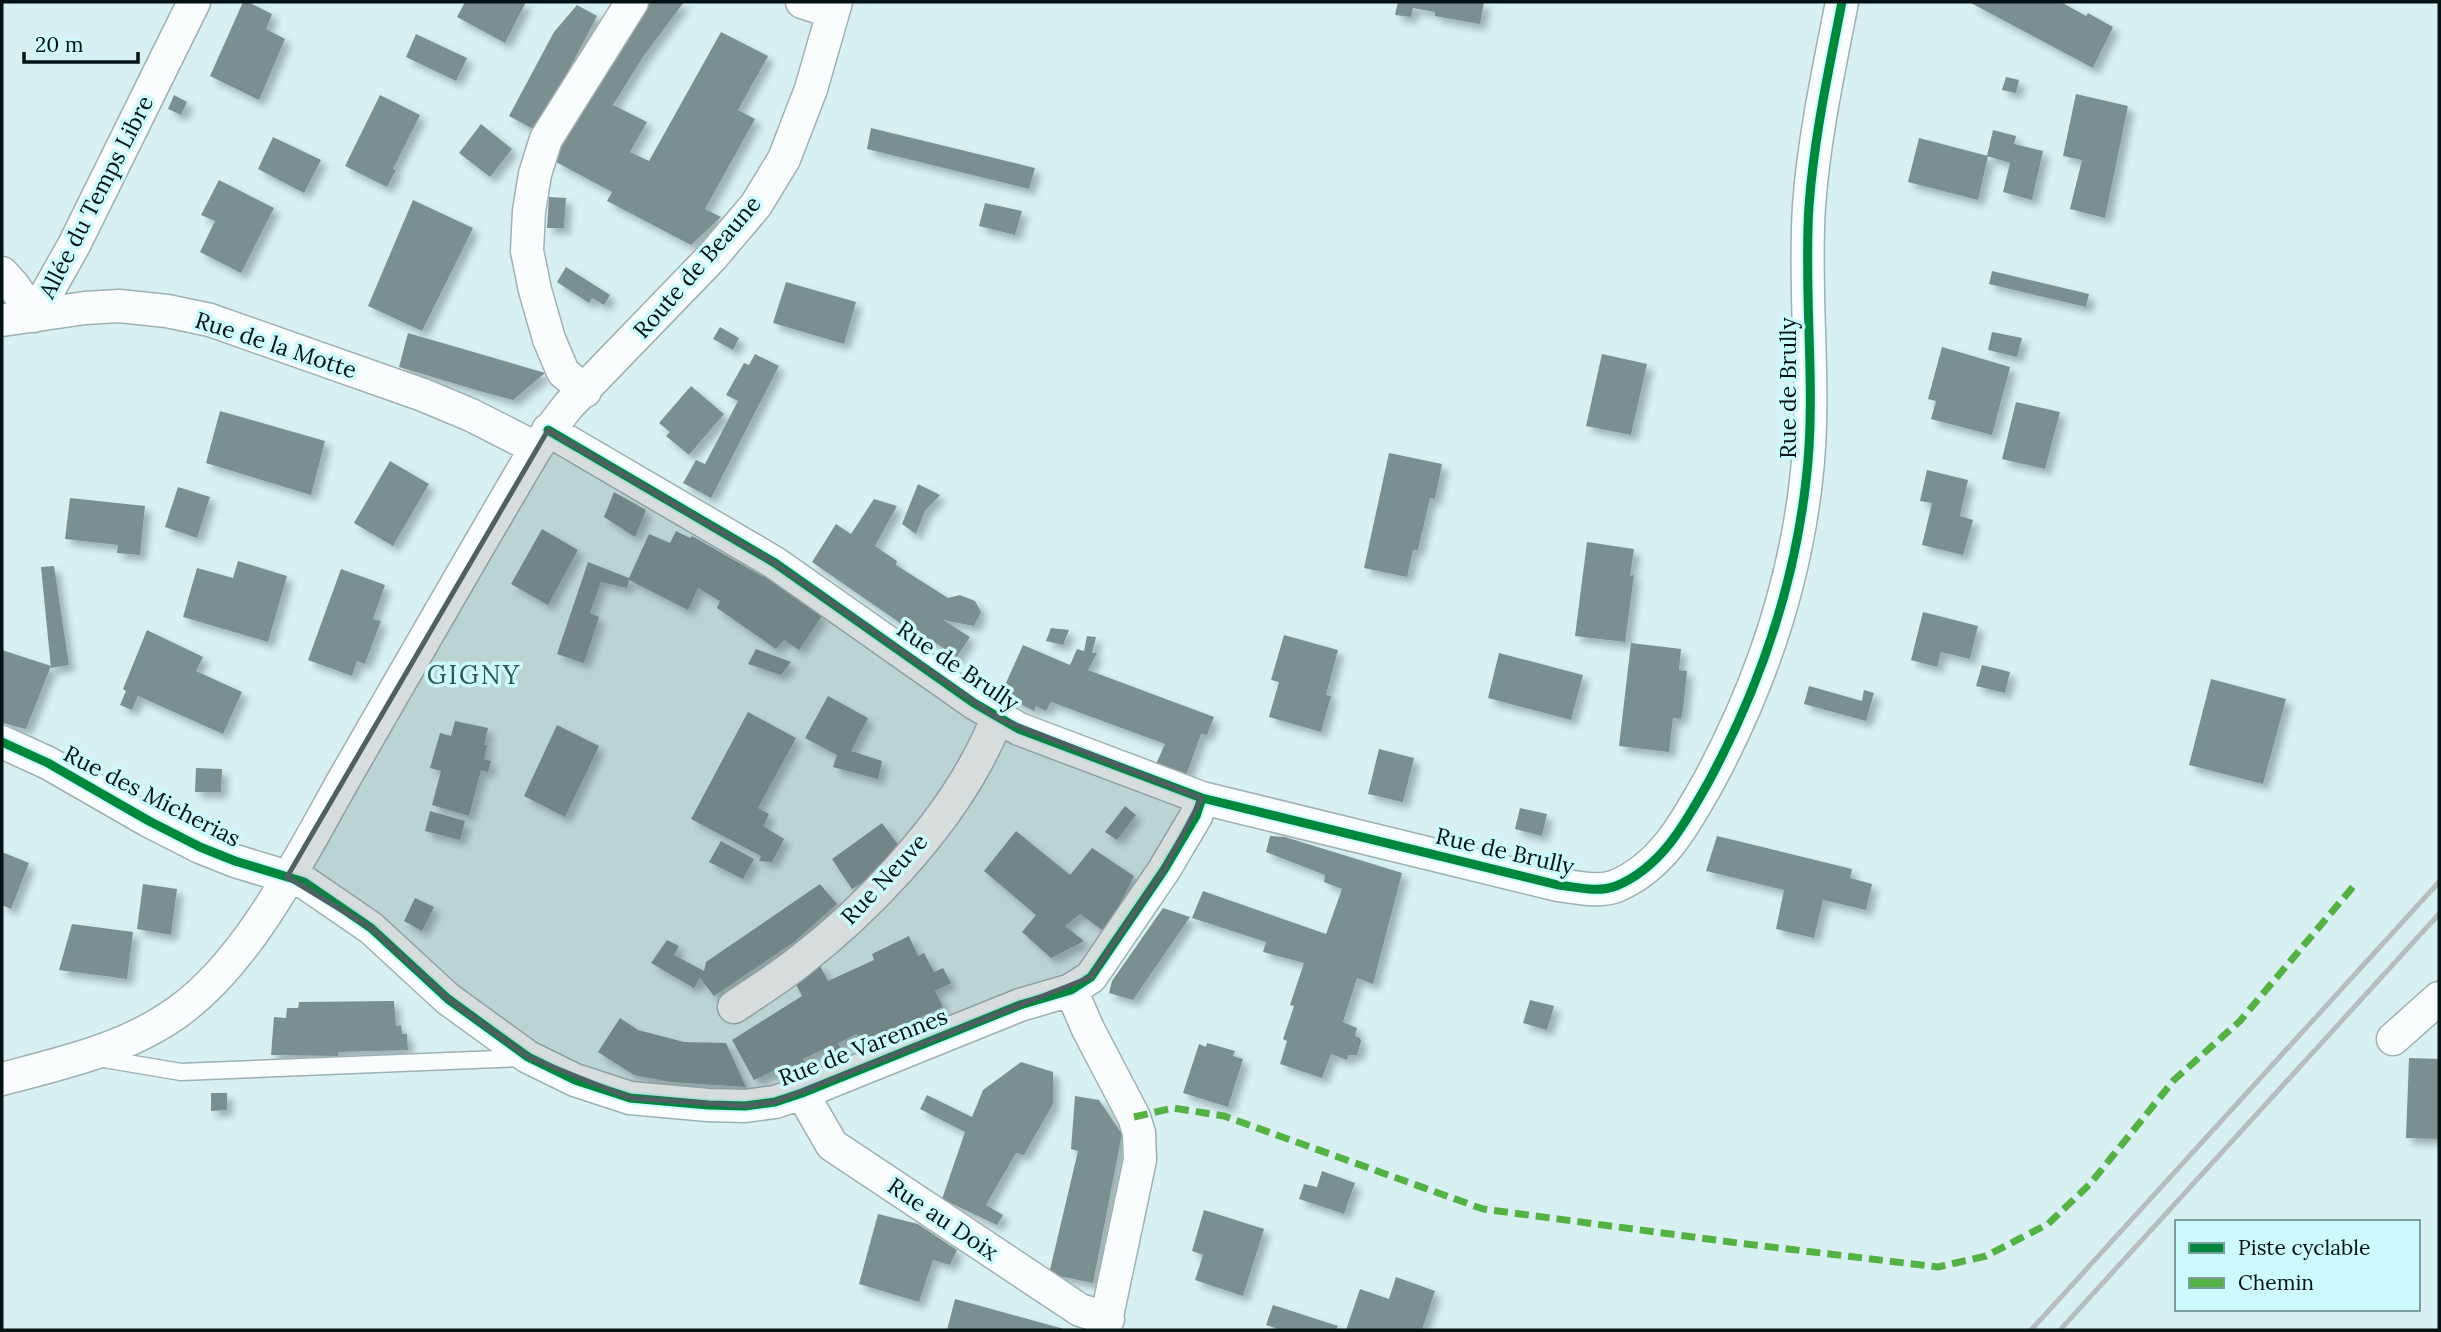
<svg xmlns="http://www.w3.org/2000/svg" width="2441" height="1332" font-family="Lora,serif">
<style>
.building{fill:#7c8f90;filter:url(#shadow)}
.lines{fill:none;stroke-linecap:round;stroke-linejoin:round}
.service-casing{stroke:#9eb1b2;stroke-width:19}
.minor-casing{stroke:#9eb1b2;stroke-width:35}
.service{stroke:#f9fdfd;stroke-width:16}
.minor{stroke:#f9fdfd;stroke-width:32}
.rail{stroke:#b7bdbd;stroke-width:5}
.quiet{stroke:#54b144;stroke-width:7;stroke-dasharray:14 7;stroke-linecap:butt}
.cycleway-casing{stroke:#cdfafd;stroke-width:13}
.cycleway{stroke:#00873e;stroke-width:9}
.marked{fill:#4e6061;fill-opacity:0.2;stroke:#4e6061;stroke-width:5;stroke-linejoin:round}
.labels{text-anchor:middle;stroke-width:7;stroke-linejoin:round;paint-order:stroke}
.street-label{font-size:23px;fill:#031213;stroke:#cdfafd}
.quarter-label{font-size:26px;letter-spacing:2px;fill:#2e565a;stroke:#cdfafd}
</style>
<defs>
<filter id="shadow"><feDropShadow dx="6" dy="6" stdDeviation="3.5" flood-color="#0004"/></filter>
</defs>
<rect width="100%" height="100%" fill="#d8f0f2"/>
<path class="building" d="M243,2h5l24,12 -6,15 19,10 -26,61 -49,-24z
M465,2h61l-21,41 -48,-26z
M651,2h33l-41,55 -30,48 34,17 -17,30 19,9 72,-129 47,24 -30,54 17,9 -50,90 16,8 -30,28 -84,-44 5,-9 -56,-30 7,-26 66,-106z
M1398,2h86l-4,22 -45,-8v-4l-22,-4 -2,9 -16,-2z
M1969,2h92l25,14 2,-3 25,14 -20,41z
M577,5l20,11 -60,115 -28,-15 45,-84z
M416,34l51,24 -11,23 -50,-24z
M2006,77l13,3 -3,13 -14,-3z
M2076,94l52,12 -23,112 -35,-9 12,-49 -19,-4z
M174,95l13,7 -6,13 -13,-6z
M380,95l40,20 -27,54 3,1 -9,17 -42,-21z
M481,124l31,25 -22,28 -31,-24z
M871,128l164,40 -6,21 -162,-40z
M1993,130l23,6 -2,8 29,7 -11,49 -29,-8 7,-29 -23,-7z
M273,137l48,23 -17,33 -46,-24z
M1919,138l69,18 -10,44 -70,-18z
M219,180l55,28 -33,65 -41,-21 15,-31 -14,-6z
M549,197l17,1 -2,30h-17z
M413,200l60,28 -51,103 -54,-25z
M985,203l37,8 -7,24 -36,-9z
M566,267l44,28 -6,10 -12,-7 -3,5 -32,-21z
M1992,271l97,23 -3,13 -97,-23z
M786,282l70,20 -12,42 -71,-21z
M720,327l19,11 -6,12 -20,-11z
M1992,332l30,6 -5,19 -29,-7z
M408,333l86,25 51,15 -32,27 -30,-8 -84,-25z
M1942,347l68,20 -18,68 -61,-16 5,-18 -8,-2z
M755,354l24,12 -68,132 -28,-15 13,-23 9,4 33,-63 -12,-6 18,-32 5,2z
M1602,354l45,10 -16,71 -45,-9z
M691,386l33,28 -35,41 -23,-19 4,-4 -11,-9z
M2016,402l44,10 -15,57 -43,-10z
M220,411l105,30 -14,54 -105,-32z
M1389,453l53,11 -7,35 -5,-1 -12,52h-5l-6,27 -43,-9z
M390,461l39,23 -36,62 -39,-23z
M1927,470l41,10 -8,36 13,4 -10,35 -41,-10 10,-42 -12,-2z
M918,484l22,11 -15,16 -9,23 -14,-10z
M178,487l32,10 -13,41 -32,-11z
M614,492l32,18 -11,27 -31,-20z
M70,498l75,8 -5,49 -23,-2 1,-8 -53,-6z
M874,499l23,7 -22,40 22,15 -1,4 52,33 12,-3 15,6 6,11 -7,14 -31,-6 27,17 -16,24 -5,-4 2,-4 -20,-13 -2,3 -117,-81 24,-38 15,10z
M542,529l36,21 -30,55 -37,-21z
M676,531l14,7 2,-2 70,40 4,-1 56,41 -23,34 -15,-10 -8,9 -59,-41 3,-7 -22,-13 -10,22 -59,-30 -2,8 -26,-6 -11,31 9,4 -15,46 -27,-9 31,-92 41,16 20,-44 21,9z
M1587,542l47,7 -4,27 4,-1 -9,67 -50,-6z
M238,561l49,15 -19,66 -85,-25 14,-49 36,10z
M54,566l15,99 -18,3 -10,-101z
M341,569l44,16 -12,34 8,2 -16,43 -8,-3 -5,15 -44,-16z
M1923,612l55,14 -8,33 -29,-7 -4,15 -26,-7z
M1051,628l18,2 -6,15 -17,-4z
M147,630l56,27 -7,14 46,21 -19,42 -85,-38 -6,14 -12,-5 6,-14 -3,-2z
M1284,635l54,15 -12,45 5,1 -10,36 -52,-15 10,-35 -8,-2z
M1087,636l9,1 -4,16h5l-9,17 126,47 -7,18 -6,-1 -15,42 -30,-12 9,-20 -114,-42 -5,9 -10,-5 -2,5 -33,-17 22,-49 47,20 7,-16 7,2z
M1631,643l50,6 -2,21 8,1 -4,38 -2,10 -8,-1 -4,34 -50,-6z
M756,649l35,13 -10,13 -33,-11z
M2,650l49,16 -25,63 -24,-6z
M1499,653l84,22 -12,45 -83,-22z
M1982,665l28,7 -5,21 -29,-7z
M2211,679l75,20 -23,85 -74,-19z
M1809,686l53,15 2,-11 10,3 -8,28 -62,-17z
M828,696l40,22 -17,33 31,10 -4,18 -45,-12 4,-12 -32,-17z
M748,712l48,26 -38,70 11,6 -6,12 21,13 -12,23 -13,-1 2,-5 -70,-37z
M455,721l33,7 -4,17h3l-3,14 7,2 -3,11 -7,-2 -12,46 -37,-11 9,-34 -11,-3 10,-35 11,3z
M557,725l42,21 -34,71 -41,-21z
M1379,749l35,9 -11,44 -35,-8z
M196,768l26,1 -1,23h-26z
M1125,806l11,9 -19,25 -12,-8z
M1520,808l27,6 -5,22 -27,-7z
M430,811l35,10 -5,19 -35,-9z
M882,823l20,27 -20,19 -30,20 -20,-30z
M1016,831l54,44 22,-27 42,28 -25,49 -7,5 -22,-16 -15,12 19,15 -33,17 -29,-26 14,-17 -52,-44z
M1270,836l15,1 117,36 -29,111 -16,-6 -14,44 14,6 -2,8 5,2 1,3 -4,14h-9l-1,5 -16,-6 -9,24 -42,-14 7,-23 -4,-2 11,-33 -4,-1 14,-42 -41,-11 3,-10 -74,-24 11,-27 123,43 16,-45 -18,-7 1,-7 -59,-23z
M1717,836l135,33 -2,9 22,6 -6,26 -43,-10 -9,38 -38,-9 8,-39 -78,-19z
M721,841l33,18 -11,20 -34,-17z
M2,852l27,11 -18,46 -9,-4z
M143,884l34,5 -6,46 -34,-6z
M820,884l17,20 -43,38 -80,54 -14,-18 -6,10 -43,-25 16,-23 12,6 -5,9 30,16 2,-9z
M415,898l19,9 -12,24 -18,-10z
M1163,908l27,9 -57,83 -24,-7 3,-12z
M72,924l61,8 -6,47 -68,-9z
M909,936l9,20 6,-3 10,19 9,-4 8,15 -16,8 8,16 -81,37 -5,-10 -19,9 5,11 -7,3 -6,-11 -27,13 5,11 -26,12 -7,-12 -21,10 -22,-40 70,-44 -9,-18 26,-14 9,17 46,-21 -2,-6z
M1530,1000l24,6 -7,24 -24,-7z
M394,1001l2,25 5,-1 1,9h5l1,16 -70,2v4l-67,-1 3,-38 12,1 1,-10h11l1,-6z
M620,1018l18,12 46,12 42,1 20,44 -75,-5 -37,-7 -36,-23z
M1207,1043l28,8 -2,5 10,3 -15,48 -45,-14 16,-49 7,3z
M2409,1058l30,1v80l-33,-1z
M1021,1062l32,10v32l-29,51 -8,-2 -30,52 17,10 -6,10 -55,-26 23,-67 -45,-23 7,-14 45,22 11,-27z
M211,1093h16v17l-16,1z
M1075,1096l24,4 23,34 -29,149 -44,-9 29,-123 -7,-2z
M1322,1171l33,12 -11,31 -45,-15 5,-15 13,3z
M1204,1210l60,19 -21,67 -48,-16 8,-25 -11,-4z
M878,1214l40,10 39,26 -7,15 -17,-5 -14,42 -60,-18z
M1396,1277l39,14 -13,39h-76l14,-41 29,10z
M955,1299l109,30v1h-117z
M1273,1305l65,21 -2,4h-55l-15,-5z"/>
<g class="lines">
<defs>
<path id="service" d="M98,1058l83,14 341,-14"/>
<path id="minor" d="M802,2l31,10
M2,273l11,12 21,31 40,-71 120,-243
M2,320l83,-12 34,-2 48,5 43,9 213,75 48,20 65,33
M585,391l-22,-19 -14,-33 -14,-49 -8,-39 2,-40 6,-37 11,-35 86,-137
M548,430l227,133 199,140 45,26 183,69 356,87c18,2 40,8 58,1 46,-19 70,-64 93,-105 50,-93 85,-194 97,-300 11,-90 -3,-184 3,-275 5,-69 20,-137 33,-204
M2,742l46,21 101,58 51,26 35,14 69,21 67,46 77,71 80,58 47,23 55,18 78,7 37,1 30,-4 27,-9 218,-88 51,-15 20,-13 73,-107 32,-54 6,-18
M1071,990l17,39 46,88 5,16 1,27 -36,170
M734,1007c22,-15 45,-29 66,-46 65,-50 138,-127 177,-200 8,-14 14,-29 21,-43
M2393,1039l46,-41
M2,1079c61,-16 125,-30 177,-68 73,-53 124,-160 168,-237 63,-109 125,-218 189,-326l32,-42 144,-149 44,-52 28,-46 27,-70 25,-87
M802,1093l30,52 248,165 28,9"/>
</defs>
<use href="#service" class="service-casing"/>
<use href="#minor" class="minor-casing"/>
<use href="#service" class="service"/>
<use href="#minor" class="minor"/>
<path class="rail" d="M2031,1330l408,-448
M2060,1330l379,-416"/>
<path class="quiet" d="M1134,1117l39,-9 51,8 259,93 255,34 200,24 48,-11 62,-32 42,-40 84,-104 66,-59 117,-139"/>
<defs>
<path id="cycleway" d="M548,430l227,133 199,140 45,26 183,69 356,87c18,2 40,8 58,1 46,-19 70,-64 93,-105 50,-93 85,-194 97,-300 11,-90 -3,-184 3,-275 5,-69 20,-137 33,-204
M2,742l46,21 101,58 51,26 35,14 69,21 67,46 77,71 80,58 47,23 55,18 78,7 37,1 30,-4 27,-9 218,-88 51,-15 20,-13 73,-107 32,-54 6,-18"/>
</defs>
<use href="#cycleway" class="cycleway-casing"/>
<use href="#cycleway" class="cycleway"/>
</g>
<path class="marked" d="M548,430l227,133 223,155 204,80 -38,72 -73,107 -316,125 -30,4 -115,-8 -102,-41 -80,-58 -77,-71 -84,-51z"/>
<g class="labels">
<g class="street-label">
<text transform="translate(96 197) rotate(-63)" y="8">Allée du Temps Libre</text>
<text transform="translate(697 267) rotate(-49)" y="8">Route de Beaune</text>
<text transform="translate(276 345) rotate(18)" y="8">Rue de la Motte</text>
<text transform="translate(1788 388) rotate(-90)" y="8">Rue de Brully</text>
<text transform="translate(958 666) rotate(34)" y="8">Rue de Brully</text>
<text transform="translate(152 796) rotate(27)" y="8">Rue des Micherias</text>
<text transform="translate(1505 851) rotate(13)" y="8">Rue de Brully</text>
<text transform="translate(884 879) rotate(-47)" y="8">Rue Neuve</text>
<text transform="translate(863 1047) rotate(-21)" y="8">Rue de Varennes</text>
<text transform="translate(943 1219) rotate(34)" y="8">Rue au Doix</text>
</g>
<g class="quarter-label">
<text x="474" y="684">GIGNY</text>
</g>
</g>
<rect width="2441" height="1332" fill="none" stroke="#031213" stroke-width="7"/>
<rect x="2175" y="1220" width="245" height="91" fill="#cdfafd" stroke="#7c9d9f" stroke-width="2"/>
<rect x="2189" y="1243" width="35" height="10" fill="#00873e" stroke="#7c9d9f" stroke-width="2"/>
<text x="2238" y="1255" font-size="21" fill="#031213">Piste cyclable</text>
<rect x="2189" y="1278" width="35" height="10" fill="#54b144" stroke="#7c9d9f" stroke-width="2"/>
<text x="2238" y="1290" font-size="21" fill="#031213">Chemin</text>
<path d="M24 52v10h114v-10" fill="none" stroke="#031213" stroke-width="3.5"/>
<text x="35" y="52" font-size="21" fill="#031213" stroke="#cdfafd" stroke-width="5" paint-order="stroke">20 m</text>
</svg>
